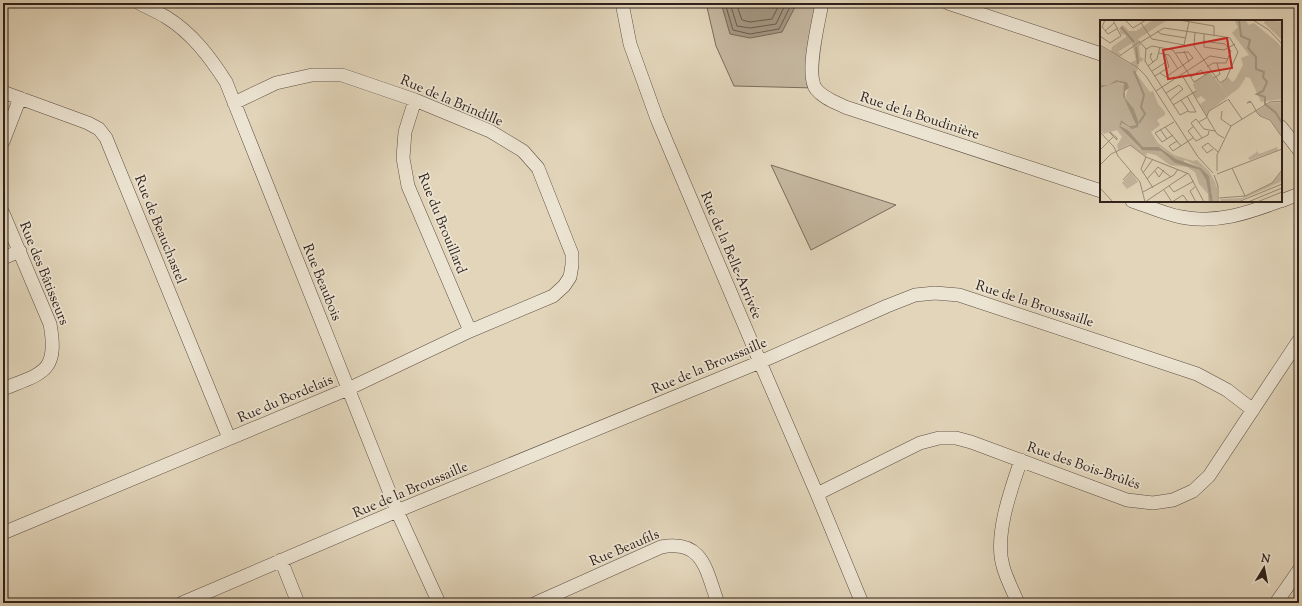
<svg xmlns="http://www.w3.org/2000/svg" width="1302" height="606" font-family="'Sorts Mill Goudy',serif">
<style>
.green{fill:#c4b69f;stroke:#7a6c5d}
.water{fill:#a59884;stroke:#76685a}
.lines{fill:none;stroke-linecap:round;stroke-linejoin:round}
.shore{stroke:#6a5c50;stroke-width:1}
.minor-casing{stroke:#5c4e43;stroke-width:14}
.minor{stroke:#ece4d2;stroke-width:13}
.labels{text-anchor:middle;stroke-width:3.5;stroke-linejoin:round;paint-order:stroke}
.street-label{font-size:14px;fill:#2f211b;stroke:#ece4d2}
.inset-river{fill:none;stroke:#a59884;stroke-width:2}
.inset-road{fill:none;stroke:#9a8d7a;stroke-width:1}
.view{fill:#d62828;fill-opacity:0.15;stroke:#d62828;stroke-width:2}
.inset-edge{fill:none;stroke:#2f211b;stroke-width:2}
</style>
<rect width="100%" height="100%" fill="#e2d5ba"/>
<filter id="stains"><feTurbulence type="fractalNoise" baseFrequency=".005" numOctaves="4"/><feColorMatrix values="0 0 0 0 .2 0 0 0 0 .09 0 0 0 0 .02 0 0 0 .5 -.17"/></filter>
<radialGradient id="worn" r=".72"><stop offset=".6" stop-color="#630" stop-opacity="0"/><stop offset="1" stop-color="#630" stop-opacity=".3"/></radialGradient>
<path class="green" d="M706,3h116l-7,85 -81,-2 -18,-40z
M771,165l125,40 -85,45z"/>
<path class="water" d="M721,3h75l-2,6 -12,23 -32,6 -20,-4z"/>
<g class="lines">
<path class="shore" d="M725,3l8,27 17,4 29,-5 13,-26
M730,3l7,23 13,2 26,-4 10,-21
M736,3l6,17 8,2 22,-3 8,-16"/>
<defs>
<path id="minor" d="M139,3c9,5 19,9 27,14 26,16 44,40 60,65l171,429 42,92
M622,3l8,41 27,75 103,243 57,132 45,109
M822,3c-3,18 -17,71 -6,86 7,9 19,13 29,18l256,84
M948,3l153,51
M3,92l85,31 11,6 7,9 123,300
M415,100l-10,32 -2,26 5,28 62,145
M1281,127l18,23
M3,142l17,-44
M1132,201c16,5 33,13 49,16 35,7 67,-4 99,-16
M1281,201l18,-7
M3,213l47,111c9,49 -8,49 -47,65
M3,258l17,-7
M817,494l103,-51 19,-5h17l15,4 156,58 26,3 20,-3 20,-9 16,-15 90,-136
M3,533l345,-144 122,-58 83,-35 11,-10 6,-9 2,-12v-11l-34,-86 -15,-17 -33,-20 -75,-31 -73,-25h-30l-36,8 -42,20
M281,560l17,43
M182,603l215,-92 363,-149 127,-56 28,-11 20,-2 24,2 238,79 30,16 26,20
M536,603l125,-56c43,-8 45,24 57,56
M1018,603c-5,-12 -12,-25 -15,-37 -9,-30 8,-77 18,-106
M1276,603l23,-33"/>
</defs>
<use href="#minor" class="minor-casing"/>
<use href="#minor" class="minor"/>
</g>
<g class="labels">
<g class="street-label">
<text transform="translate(452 100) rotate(23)" y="5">Rue de la Brindille</text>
<text transform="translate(920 115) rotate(18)" y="5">Rue de la Boudinière</text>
<text transform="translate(443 223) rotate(68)" y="5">Rue du Brouillard</text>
<text transform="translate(161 229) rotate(68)" y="5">Rue de Beauchastel</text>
<text transform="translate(732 255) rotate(67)" y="5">Rue de la Belle-Arrivée</text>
<text transform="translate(45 273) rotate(68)" y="5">Rue des Bâtisseurs</text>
<text transform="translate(323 282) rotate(68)" y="5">Rue Beaubois</text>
<text transform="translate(1035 303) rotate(18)" y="5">Rue de la Broussaille</text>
<text transform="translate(709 365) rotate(-23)" y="5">Rue de la Broussaille</text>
<text transform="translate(285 398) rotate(-23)" y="5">Rue du Bordelais</text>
<text transform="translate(1084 465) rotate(19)" y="5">Rue des Bois-Brûlés</text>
<text transform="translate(410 489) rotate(-23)" y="5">Rue de la Broussaille</text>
<text transform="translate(624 547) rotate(-23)" y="5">Rue Beaufils</text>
</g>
</g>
<g transform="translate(1100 20)">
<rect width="182" height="182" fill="#e2d5ba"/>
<path d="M53,0h14l-29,19 3,6 -2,1 1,11 4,2 -5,4 -1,5 -8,-5 6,-3 -4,-17 -14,9 3,2 -3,2 -7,-4 1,-5 14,-10v-2l-5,-1 -2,-6 4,-3 6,6h7zM134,0h11l4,5 5,-2 24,20 4,6v50l-21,3 -11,-24 -4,-1 -7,11 -30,23 -2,6 -7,-13 6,-4 -5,-4 -4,3 -4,-6 3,-2 -3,-6 1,-3 16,-10 17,22 -7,-10 8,-7 4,5 3,-2 8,-15 -2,-7 8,-3 -17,-22 6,-6zM165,0l17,2v18l-18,-17zM0,26l38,23 -2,4 14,19 3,-1 5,13 7,8v3l-8,5 3,5 -9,7 7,11 16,12 19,6 4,-1 12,11 8,15 -4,-2 4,3v15h-4l-4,-25 -8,-9 -16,-8 -2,2 -7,-3 -16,-12h-17l-15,-17 -8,-4 1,-3 9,5 9,-3v-2l-5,-14 -9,-11 3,-9 -1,-7 -11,-2 -8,5h-8zM18,62l8,4 -2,12 12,27 -7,1 -8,-6 -2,7 21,22 21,2 14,12 25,7 6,10 4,22h-2v-8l-9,-10 -4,-12 -8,-5 -17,-2 -14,-10 -9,-2 -1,3 -17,-12 -11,6 -1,-5 5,-8 -5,-7 -13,4 -4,-3v-43zM182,82v34l-12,-17 -11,-4 -2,-4 13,-8zM177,127l1,3 -28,10 -2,-2 9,-6 -1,-3 3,5zM182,151v10l-2,1 -44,20h-16l1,-3 21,-1 29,-14zM31,152l7,10 -11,7 -5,-6z" fill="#c4b69f"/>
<path d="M16,60l11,2 2,6 -4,3v7l9,11 5,14 -1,4 -6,2 -10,-6 -2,3 8,4 15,17h16l17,12 25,9 8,8 4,26h-3l-4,-22 -6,-10 -25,-7 -14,-12 -19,-1 -23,-23 2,-7 8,6 7,-1 -13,-29 1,-12 -6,-2 -18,6v-3h8z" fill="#a59884"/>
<path class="inset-river" d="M139,0l2,16 9,4 -2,8 8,9v12l8,3 -1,5 4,5 -4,9 -6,3 8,3v7l11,9 6,10M21,7l13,15M36,27l2,17M34,51l10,24 -3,12 4,7 -6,9"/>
<path class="inset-road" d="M5,0l-3,7 6,7 10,-6M25,0l8,8 13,-8M79,0l35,6v9M153,0l16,10 13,14M41,3l11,16 32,6 5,-23M5,11l9,-8M57,11l4,3 25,4M104,14v13l20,3 11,-6M0,16l10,7 11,-7 -8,-16M103,21l22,3 6,7 -5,12h-13l-6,4M41,22l23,-14 55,8 11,2 8,14 -12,27 -6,4 -26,-37 1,-14M40,23l-1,-2 7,8M0,25l38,23 8,8 52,81 15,16M84,31l5,11M59,33l10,2 9,14M50,35l2,-2 -2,4 3,5M18,37l20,-14M48,46l9,-7 3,-12M52,51l14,-9M60,53l6,4 27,-19 -5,-6 -12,1M82,55l35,59 7,4M55,56l14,-9 -4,-13M91,57l10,-7 4,5M114,58l6,-4 -3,-11M56,71l54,-35 18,3M66,73l13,-8 4,4 -13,11M81,80l8,12h7l-9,-16M130,81l-2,-2 14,20M151,82l-4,1 3,-2 1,1 2,3 3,6 2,3 2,2 10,4 12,17M73,85l23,-14M88,91l-8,4 -35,-54 1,-12 6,-3 21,4 21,32 16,-10M122,91l-1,8 10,7M99,102l7,-4 3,-7 18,-11M94,106l-6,5 8,10 12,-6 1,-4M65,107l16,19M60,109l7,10M0,112l14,15 4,9 22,26 5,20M10,112l7,6v2l-7,-7zM73,115l-11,7 -7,-9 19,-11M102,118l-11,-15 5,-4 8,10 11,2M77,121l-8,5 4,5 20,-13M113,129l-6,4 -5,-6 6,-4 10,9M0,130l13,-13M46,137l-5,12 12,19M0,145l11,-11 19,-9 16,12 43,17 15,28M132,148l13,28M55,151l4,6 5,-7M117,151v-16l14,-29 39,-24 12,-1M43,153l10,-14M117,154l65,-25M114,155l4,11v16M47,159l11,-12 13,10M23,160l8,-9M69,166l5,6 20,-11M95,167l-5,4 6,11M0,168l13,14M64,170l8,12M43,172l31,-17 4,-6M119,178l26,-2 27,-13 10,-13M45,182l43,-29M72,182l11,-7 5,7M138,182l44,-18M148,182l34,-14M157,182l25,-10"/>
<path class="view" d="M127,18l5,30 -64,11 -5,-29z"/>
<rect width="182" height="182" class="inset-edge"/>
</g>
<rect width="1302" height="606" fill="none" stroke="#e2d5ba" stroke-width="16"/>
<rect x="4" y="4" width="1294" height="598" fill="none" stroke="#2f211b" stroke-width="2"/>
<rect x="8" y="8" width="1286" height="590" fill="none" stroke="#2f211b"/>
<g transform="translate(1264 568) rotate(10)" stroke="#ece4d2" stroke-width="3" paint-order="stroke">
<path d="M0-3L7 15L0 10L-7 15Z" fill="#2f211b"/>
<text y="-6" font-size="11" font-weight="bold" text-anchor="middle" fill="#2f211b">N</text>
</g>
<rect width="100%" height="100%" filter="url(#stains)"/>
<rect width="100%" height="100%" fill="url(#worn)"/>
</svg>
